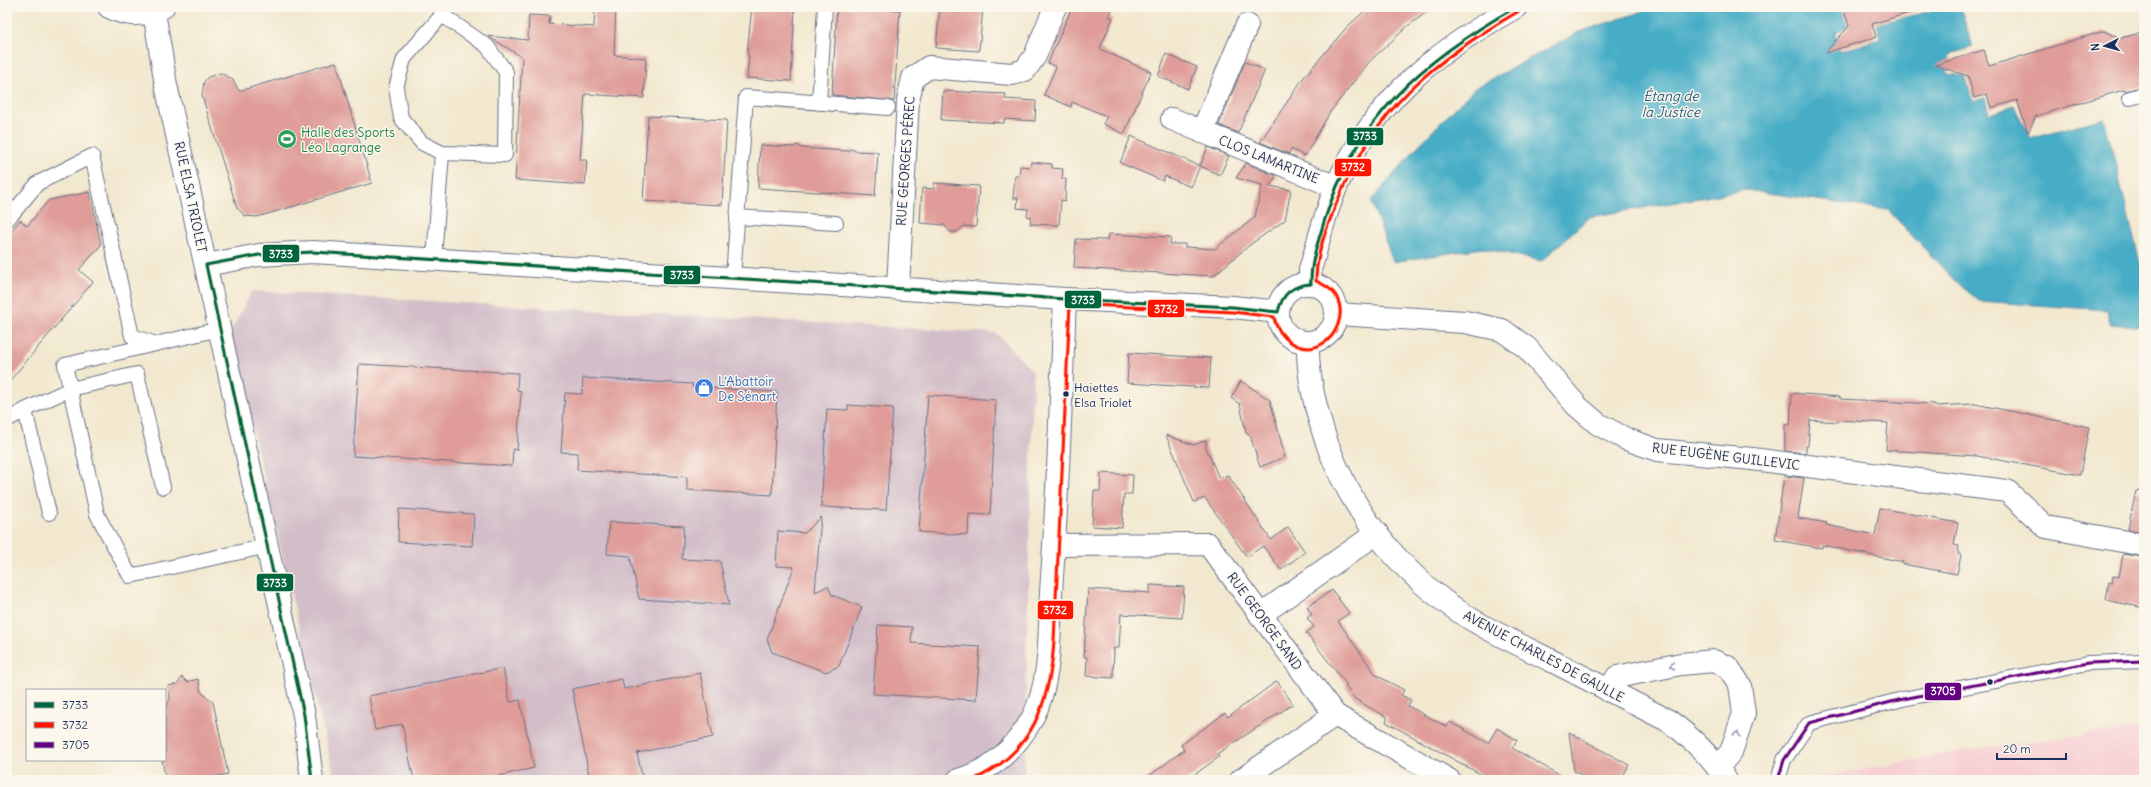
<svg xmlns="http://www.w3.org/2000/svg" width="2151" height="787" font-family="Delius,sans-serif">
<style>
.built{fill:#f7cfd4}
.industrial{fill:#d2bdc8}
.water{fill:#46adc6;stroke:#306e92}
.building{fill:#df9c98}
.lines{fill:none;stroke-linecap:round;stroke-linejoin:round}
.service-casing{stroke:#667086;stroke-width:16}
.minor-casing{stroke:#667086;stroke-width:24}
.tertiary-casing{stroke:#667086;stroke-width:24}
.service{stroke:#fff;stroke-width:14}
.minor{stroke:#fff;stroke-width:22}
.tertiary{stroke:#fff;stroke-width:22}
.bus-1-casing{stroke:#fbf7ec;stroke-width:6}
.bus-2-casing{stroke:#fbf7ec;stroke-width:6}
.bus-3-casing{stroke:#fbf7ec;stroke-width:6}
.bus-1{stroke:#00643c;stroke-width:3}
.bus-2{stroke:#ff1400;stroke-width:3}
.bus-3{stroke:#640082;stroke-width:3}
.oneway{stroke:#8d97ae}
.bus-dot{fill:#1b2f5e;stroke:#fbf7ec;stroke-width:1.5}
.labels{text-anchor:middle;stroke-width:3;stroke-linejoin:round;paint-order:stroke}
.bus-label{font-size:12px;fill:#1b2f5e;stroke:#fbf7ec;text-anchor:start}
.leisure-label{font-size:13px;fill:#27864d;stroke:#fbf7ec;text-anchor:start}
.street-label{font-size:13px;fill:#1b2f5e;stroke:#fbf7ec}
.shop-label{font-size:13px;fill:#366cbe;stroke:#fbf7ec;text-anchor:start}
.water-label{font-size:14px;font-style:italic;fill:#2a5b82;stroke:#fbf7ec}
.line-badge{stroke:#fbf7ec;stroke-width:1.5}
.badge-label{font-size:11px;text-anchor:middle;font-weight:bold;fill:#fff}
</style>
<rect width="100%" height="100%" fill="#fbf7ec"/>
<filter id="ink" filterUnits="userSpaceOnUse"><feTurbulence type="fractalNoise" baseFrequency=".025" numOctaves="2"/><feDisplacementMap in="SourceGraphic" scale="8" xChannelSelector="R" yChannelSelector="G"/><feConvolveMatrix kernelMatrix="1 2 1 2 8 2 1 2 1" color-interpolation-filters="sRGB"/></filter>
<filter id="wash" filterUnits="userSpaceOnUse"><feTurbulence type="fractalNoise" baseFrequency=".012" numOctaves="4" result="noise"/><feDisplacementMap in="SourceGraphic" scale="16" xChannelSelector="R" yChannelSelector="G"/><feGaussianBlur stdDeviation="0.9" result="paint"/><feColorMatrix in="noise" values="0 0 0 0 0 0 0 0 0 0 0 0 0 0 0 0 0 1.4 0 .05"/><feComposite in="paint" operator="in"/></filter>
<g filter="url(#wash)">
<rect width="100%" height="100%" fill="#f2e8cf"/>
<path class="built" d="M2144,727v53l-330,-1 152,-29z"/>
<path class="industrial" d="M252,291l744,42 37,39 -9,408h-689l-105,-447z"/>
<path class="water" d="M1656,7h185l6,19 -11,6 4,19 40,-12 -3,-15 71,-17h12l13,40 -23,7 -3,20 18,2 8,25 12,-3 4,16 25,-8 16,32 74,-20 40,161v48l-34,-3 -3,-14 -128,-9 -25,-21 -66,-70 -142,-20 -157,27 -47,44 -60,-13 -89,14 -22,-61 47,-55 57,-58 104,-56z"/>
<g id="blocks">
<path class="building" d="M595,7h21l-2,48 32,3 -2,40 -59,-4 -5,66h7l-2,25 -70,-5 7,-123 -34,-21 40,4 1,-25 21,1 -1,8 45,3z
M752,7h43l-4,74 -44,-3 2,-22 -2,-3z
M837,7l63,3 -6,91 -62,-6z
M940,7h43l-4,44 -43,-3z
M1072,7h41l-4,10 4,1 -13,31 51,23 -27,62 -21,-10 4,-8 -35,-14 -1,5 -27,-12 12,-28 -8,-4z
M1369,7h65l-25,18 -39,36 -40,51 -25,44 -14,-7 -2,5 -29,-12 44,-65 43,-50z
M1843,7h71l1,4 -43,13 4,13 -51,16 24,-27z
M2104,31l17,7 23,-6v54l-18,5 -3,-1 -87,26 -8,17 -11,-33 -26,8 -4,-14 -13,4 -6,-22 -33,-11 49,-15 5,16z
M1166,54l31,13 -9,22 -30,-13z
M336,62l36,121 -115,34 -12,-1 -8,-8 -35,-112 2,-14 4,-5 13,-4 12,7 6,11z
M1245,62l20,8 -27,63 -19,-8z
M943,91l63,3 -1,5 31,2 -1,20 -31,-2v4l-63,-3z
M648,116l79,4 -5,85 -79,-4z
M1131,136l69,30 8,-19 21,9 -9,19 -20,-9 -9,21 -26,-11 -2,5 -43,-18z
M760,145l33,2 5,-2 3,3 46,3 5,-2 3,2 23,1 -3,44 -117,-8z
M1031,162l21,2v4l11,1 -1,10h4l-1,22 -4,-1 -2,25 -29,-1 1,-7 -4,-1 1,-7 -11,-1 1,-10h-5l2,-22h4l1,-10 10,1z
M1246,163l30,13 -6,10 21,4 -6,30 -34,24 -38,32 -139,-8 2,-29 31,1 1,-6 63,3 -1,7h15v3l30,2 40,-32 7,-32 -26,-7z
M934,183l45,3 -3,41 -12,-1 -7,6h-7l-6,-7 -24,-2 2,-35 12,1z
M90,192l11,53 -22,25 14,12 -86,102v-148l13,-16 7,6 22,-26z
M1129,353l82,5 -2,30 -82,-5z
M359,364l159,9 -1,17 4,1 -4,59 -4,-1 -1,17 -159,-10z
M583,378l110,6 -1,3 85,5 -5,103 -85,-5v-13l-110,-7 1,-17 -17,-1 4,-59 17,1z
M1241,381l29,19 15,57 -25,10 -10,-32 -4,-2 -6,-29 -9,-6z
M1792,393l48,4v2l95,5v2l40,-2 114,23 -9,48 -103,-19 -91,-6 2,-27 -50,-3v2l-28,-2 -2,26h-2v7l-21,-2v-27l5,1z
M928,395l68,5 -6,115 -21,-1 -1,21 -49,-3z
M848,405l45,3 -7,102 -65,-3 6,-98 21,1z
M1166,435l28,10 12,-5v8l13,30 9,-3 43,65 17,-13 17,25 -24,18 -18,-24 -16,11 -42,-59 -11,4z
M1101,473l32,2 -1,19h-8l-2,34 -30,-2 2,-35h6z
M1784,476l20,2 -6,40 29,5 -1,2 49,10 5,-27 78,15 -4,22 5,1 -1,8 3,1 -4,19 -55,-10 1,-2 -81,-17v3l-47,-8z
M2136,491l8,1v40l-16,-3z
M399,509l75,5 -2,32 -74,-4z
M821,517l-6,75 13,-6 4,9 30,12 -23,59 -13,6 -54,-20 -5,-13 27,-72 -18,-1 2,-35 27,2z
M609,522l75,4 -2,33 38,2 9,44 -90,-6 -9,-43 -23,-2z
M2123,554l21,3v51l-38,-8 3,-18 3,1 1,-7 6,1z
M1150,585l34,2 -2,31 -61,-4 -2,34h-5l-1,30 -27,-2 1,-19h-3l4,-68 62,4z
M1332,590l17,23 -11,8 38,54 28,15 -3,5 10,5 -3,6 39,21 3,-5 38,21 9,-15 20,12 -5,8 56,32h-77l-105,-58 2,-4 -33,-19 -10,-13 2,-1 -41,-52 8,-6 -7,-9 5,-4 -5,-7z
M878,625l34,2 -1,16 69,4 -4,53 -103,-6z
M503,668l7,34 10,-2 14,68 -54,12h-66l-12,-56 -27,6 -6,-34z
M700,673l13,64 -76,16 6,27h-53l-18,-91 50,-10 2,10z
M182,677l5,5 11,-3 3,13 12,10 15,72 -27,6h-35l-4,-20h3v-51l5,-10 -2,-13 10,-2z
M1277,681l16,23 -76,50 2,3 -32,23h-43l40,-30 -3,-5 44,-32 3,4z
M1569,732l60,33 -8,15h-30l-17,-9z"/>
</g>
</g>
<g filter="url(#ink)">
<use href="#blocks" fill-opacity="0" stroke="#667086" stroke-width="1"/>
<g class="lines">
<defs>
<path id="service" d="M440,7l2,8 45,31 19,26 -1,83 -63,-2 -20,-10 -21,-25 -5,-30 8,-29 38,-44
M2130,98l14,-4
M819,103l6,-96
M737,217l99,6
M7,220l31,-37 54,-27 40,180 24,8
M434,258l8,-105
M733,277l13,-180 142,11
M220,329l-155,36 32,149 33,62 138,-30
M25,410l24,103
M7,420l18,-10 45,-21 67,-15 26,113
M1778,780l6,-20 25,-37 94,-24 185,-36 56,-2"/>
<path id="minor" d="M1172,119l164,68
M1202,132l45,-107
M206,265l53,-10 54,-3 752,47 168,8 45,5
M898,287l10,-187 5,-22 16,-11 83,7 13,-4 10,-14 20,-49
M1336,314l129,8 37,8 25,18 50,58 21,18 28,15 31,11 95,9 255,32 39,36 98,18
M1054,545l154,-1 127,171 114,65
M1260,615l117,-82
M1609,691l8,-14 64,-13 33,-3 14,6 12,18 4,28 -13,39 -13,15
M958,780c33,-9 57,-31 74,-61 20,-38 17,-86 19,-127 7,-98 10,-195 14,-293
M1241,780l94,-65"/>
<path id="tertiary" d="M109,7c18,10 37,9 54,0
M154,12l12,73 138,630 8,65
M1278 313a29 29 0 1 1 58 0a29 29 0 1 1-58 0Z
M1311,284l-1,-15 3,-9c8,-29 16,-59 29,-86 39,-80 98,-125 174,-167
M1308,343c-1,35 8,69 20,103 28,75 84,141 155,180 22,12 45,23 67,34 40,20 79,41 119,61 23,17 42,35 57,59"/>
</defs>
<use href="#service" class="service-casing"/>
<use href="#minor" class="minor-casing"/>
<use href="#tertiary" class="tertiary-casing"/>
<use href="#service" class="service"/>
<use href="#minor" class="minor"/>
<use href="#tertiary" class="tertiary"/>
<defs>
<path id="bus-1" d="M312,780l-8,-65 -98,-450 53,-10 54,-3 752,47 168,8 45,5c4,-18 14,-27 33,-28 -1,-21 7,-41 13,-62 32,-105 99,-162 192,-215"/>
<path id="bus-2" d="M973,780c60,-27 77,-78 81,-139l16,-337 163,8 41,5c3,20 27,39 48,27 15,-8 23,-30 15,-46 -4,-9 -13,-13 -21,-17 0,-28 11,-54 21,-79 39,-95 95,-140 182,-191"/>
<path id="bus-3" d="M1778,780l6,-20 25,-37 94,-24 185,-36 56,-2"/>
</defs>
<use href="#bus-1" class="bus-1-casing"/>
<use href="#bus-2" class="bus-2-casing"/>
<use href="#bus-3" class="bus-3-casing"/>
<use href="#bus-1" class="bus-1"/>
<use href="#bus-2" class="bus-2"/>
<use href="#bus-3" class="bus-3"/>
</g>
<defs><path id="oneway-chevron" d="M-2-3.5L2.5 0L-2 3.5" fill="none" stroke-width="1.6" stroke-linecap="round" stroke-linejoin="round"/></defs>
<g class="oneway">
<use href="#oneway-chevron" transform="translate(1672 666) rotate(169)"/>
<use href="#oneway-chevron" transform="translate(1737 734) rotate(-71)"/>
</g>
</g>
<defs>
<symbol id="stadium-disc" viewBox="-11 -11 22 22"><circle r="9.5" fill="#2e9e5b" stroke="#fbf7ec"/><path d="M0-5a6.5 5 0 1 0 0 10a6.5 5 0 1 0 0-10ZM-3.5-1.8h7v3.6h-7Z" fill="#fff"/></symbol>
<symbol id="shop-disc" viewBox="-11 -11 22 22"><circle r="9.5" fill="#3f7fe0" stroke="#fbf7ec"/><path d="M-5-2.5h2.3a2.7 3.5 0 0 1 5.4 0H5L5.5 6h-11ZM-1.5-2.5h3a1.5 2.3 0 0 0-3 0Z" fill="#fff"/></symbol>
</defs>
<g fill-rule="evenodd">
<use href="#stadium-disc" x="276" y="128" width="22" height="22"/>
<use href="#shop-disc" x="693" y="377" width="22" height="22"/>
</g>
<g class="bus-dot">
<circle cx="1066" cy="394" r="3.5"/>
<circle cx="1990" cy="682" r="3.5"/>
</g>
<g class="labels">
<g class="bus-label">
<text x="1074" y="392">Haiettes<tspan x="1074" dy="15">Elsa Triolet</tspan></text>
</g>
<g class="leisure-label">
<text x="301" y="137">Halle des Sports<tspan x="301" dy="15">Léo Lagrange</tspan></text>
</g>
<g class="street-label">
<text transform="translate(1269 159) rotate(22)" y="5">CLOS LAMARTINE</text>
<text transform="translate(905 161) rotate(-86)" y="5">RUE GEORGES PÉREC</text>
<text transform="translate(191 197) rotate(78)" y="5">RUE ELSA TRIOLET</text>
<text transform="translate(1726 456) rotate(7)" y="5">RUE EUGÈNE GUILLEVIC</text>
<text transform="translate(1265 621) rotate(54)" y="5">RUE GEORGE SAND</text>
<text transform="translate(1544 656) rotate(28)" y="5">AVENUE CHARLES DE GAULLE</text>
</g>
<g class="shop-label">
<text x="718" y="386">L’Abattoir<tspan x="718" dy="15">De Sénart</tspan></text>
</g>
<g class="water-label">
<text x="1671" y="101">Étang de<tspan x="1671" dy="16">la Justice</tspan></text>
</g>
</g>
<g class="line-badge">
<rect x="1346" y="127" width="38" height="19" rx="4" fill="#00643c"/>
<rect x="1334" y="158" width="38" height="19" rx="4" fill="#ff1400"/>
<rect x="262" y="244" width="38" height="19" rx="4" fill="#00643c"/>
<rect x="663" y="265" width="38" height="20" rx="4" fill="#00643c"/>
<rect x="1064" y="290" width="38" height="19" rx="4" fill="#00643c"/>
<rect x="1147" y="299" width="38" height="19" rx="4" fill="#ff1400"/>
<rect x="256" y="573" width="38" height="19" rx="4" fill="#00643c"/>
<rect x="1037" y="600" width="37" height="20" rx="4" fill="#ff1400"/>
<rect x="1924" y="682" width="38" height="19" rx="4" fill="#640082"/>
</g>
<g class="badge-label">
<text x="1365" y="140">3733</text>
<text x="1353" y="171">3732</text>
<text x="281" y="258">3733</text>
<text x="682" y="279">3733</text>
<text x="1083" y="304">3733</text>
<text x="1166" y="313">3732</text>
<text x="275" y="587">3733</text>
<text x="1055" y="614">3732</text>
<text x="1943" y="695">3705</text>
</g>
<rect width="2151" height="787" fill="none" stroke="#fbf7ec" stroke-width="24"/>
<rect x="26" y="689" width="140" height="72" fill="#fbf7ec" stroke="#a1a7b3"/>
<rect x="34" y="702" width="20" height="6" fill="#00643c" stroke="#a1a7b3"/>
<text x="62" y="709" font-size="12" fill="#1b2f5e">3733</text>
<rect x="34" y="722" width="20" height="6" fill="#ff1400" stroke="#a1a7b3"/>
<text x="62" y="729" font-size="12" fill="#1b2f5e">3732</text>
<rect x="34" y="742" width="20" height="6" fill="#640082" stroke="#a1a7b3"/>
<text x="62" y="749" font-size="12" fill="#1b2f5e">3705</text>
<g transform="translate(2105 46) rotate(264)" stroke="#fbf7ec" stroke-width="3" paint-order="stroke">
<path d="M0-3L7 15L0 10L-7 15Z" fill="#1b2f5e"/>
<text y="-6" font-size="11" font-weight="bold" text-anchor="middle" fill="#1b2f5e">N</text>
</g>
<path d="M1997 753v6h69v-6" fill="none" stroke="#1b2f5e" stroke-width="2"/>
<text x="2003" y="753" font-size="12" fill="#1b2f5e" stroke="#fbf7ec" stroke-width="3" paint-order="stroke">20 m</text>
</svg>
